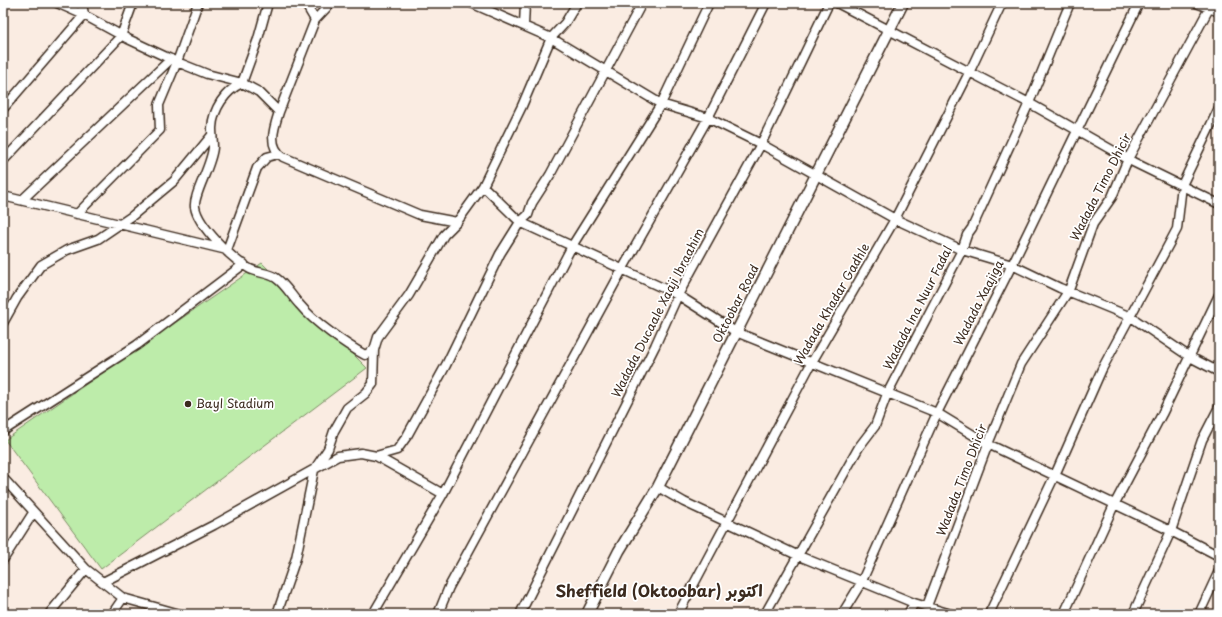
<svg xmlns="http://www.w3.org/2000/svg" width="1222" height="617" font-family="'Playpen Sans','Playpen Sans Arabic',sans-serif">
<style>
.green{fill:#bdecaa;stroke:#7c8b64}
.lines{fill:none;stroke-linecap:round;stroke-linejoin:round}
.minor-casing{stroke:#3b2a1e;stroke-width:11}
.tertiary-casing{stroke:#3b2a1e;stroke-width:13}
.minor{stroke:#fff;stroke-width:8}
.tertiary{stroke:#fff;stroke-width:10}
.poi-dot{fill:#3b2a1e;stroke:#fff;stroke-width:1.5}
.labels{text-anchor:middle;stroke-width:3.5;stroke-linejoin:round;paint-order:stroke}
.street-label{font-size:12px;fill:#3b2a1e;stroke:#fff}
.poi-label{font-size:12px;fill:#3b2a1e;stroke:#fff;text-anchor:start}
.district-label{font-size:16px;font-weight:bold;fill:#3b2a1e;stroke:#fff}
</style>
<rect width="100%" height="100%" fill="#faece2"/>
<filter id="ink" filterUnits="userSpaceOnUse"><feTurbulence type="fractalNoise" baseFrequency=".025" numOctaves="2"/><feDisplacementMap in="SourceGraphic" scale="8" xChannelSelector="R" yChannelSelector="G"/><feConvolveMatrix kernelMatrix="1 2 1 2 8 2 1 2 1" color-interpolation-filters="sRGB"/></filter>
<g filter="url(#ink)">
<path class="green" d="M262,263l105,105 -266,201 -96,-129z"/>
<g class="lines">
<defs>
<path id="minor" d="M57,3l27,12 44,24 49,23 30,12 35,9 17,9 20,20c-5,16 -12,34 4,45l137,58 37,7
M268,3l-10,36 -16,44c-17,8 -29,26 -30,45 0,6 1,13 1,19 -1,18 -20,48 -18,60 3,19 38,53 55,62 8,4 19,4 26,9 10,7 16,19 24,27 14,17 45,39 65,50l9,-5
M305,3l10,17
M471,3l80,35 110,66 47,14 53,26 134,75 67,31 50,15 48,23 71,29 59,40 29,15
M837,3l192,100 104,59 86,42
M1196,3l23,9
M524,26l1,-23
M3,109l81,-94 -2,-12
M279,112l36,-92 16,-17
M3,161l118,-125 12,-33
M483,186l37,36 158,73 58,37 201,81 51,31 183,87 48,25
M3,196l224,54 30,-82 10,-11 11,-3
M22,200l149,-141
M77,214l83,-84 -1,-25 18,-43 21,-59
M3,323l14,-25 24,-33 26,-15 31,-11 34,-23 42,-35 38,-46
M3,431l134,-86 107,-81
M376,456l21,-6 10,-14 39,-71 54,-111 20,-32 8,-7 4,-12 18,-28 92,-172
M3,478l83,91 37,29 57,16
M658,487l26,15 115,54 115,47 37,11
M3,560l30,-47
M103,582l111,-57 124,-69 23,-3 15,3 67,38
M927,606l61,-162 33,-80 48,-74 24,-66 19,-27 16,-38 84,-156
M49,614l37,-45
M112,614l11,-16
M277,614l19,-56 18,-88 14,-21 6,-18 13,-23 19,-15 7,-9 1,-34 4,-13 31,-42 35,-60 13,-13 26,-36 39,-80 29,-68 14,-15 12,-20
M373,614l70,-120 129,-248 89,-142 48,-101
M438,614l11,-27 173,-317 86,-152 58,-115
M520,614l135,-268 23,-51 83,-151 68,-141
M678,614l134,-252 83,-143 74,-146 33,-70
M765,614l94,-167 16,-21 12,-32 75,-144 5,-15 5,-7 57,-125 41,-100
M842,614l19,-31 76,-170 75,-148 127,-262
M908,614l6,-11
M989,614l66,-139 47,-106 75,-140 5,-44 37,-77
M1064,614l50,-109 48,-91 57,-119
M1133,614l38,-83 31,-91 17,-33
M1199,614l20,-43"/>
<path id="tertiary" d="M587,614l32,-63 39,-64 245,-484"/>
</defs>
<use href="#minor" class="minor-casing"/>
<use href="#tertiary" class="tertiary-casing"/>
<use href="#minor" class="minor"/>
<use href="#tertiary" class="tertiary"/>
</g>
</g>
<circle class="poi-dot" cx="188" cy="404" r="4"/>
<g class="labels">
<g class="street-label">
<text transform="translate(1101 187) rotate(-63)" y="4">Wadada Timo Dhicir</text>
<text transform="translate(979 303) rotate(-63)" y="4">Wadada Xaajiga</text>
<text transform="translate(736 304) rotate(-63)" y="4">Oktoobar Road</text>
<text transform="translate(832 304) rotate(-60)" y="4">Wadada Khadar Gadhle</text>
<text transform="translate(918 308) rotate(-63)" y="4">Wadada Ina Nuur Fadal</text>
<text transform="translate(658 313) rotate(-63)" y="4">Wadada Ducaale Xaaji Ibraahim</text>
<text transform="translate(962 480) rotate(-69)" y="4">Wadada Timo Dhicir</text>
</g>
<g class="poi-label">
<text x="196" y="408">Bayl Stadium</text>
</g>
<g class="district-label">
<text x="659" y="597">Sheffield (Oktoobar) اكتوبر</text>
</g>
</g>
<rect width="1222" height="617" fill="none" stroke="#fff" stroke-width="16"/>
<rect x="8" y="8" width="1206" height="601" fill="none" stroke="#3b2a1e" stroke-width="1.5" filter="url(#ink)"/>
</svg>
